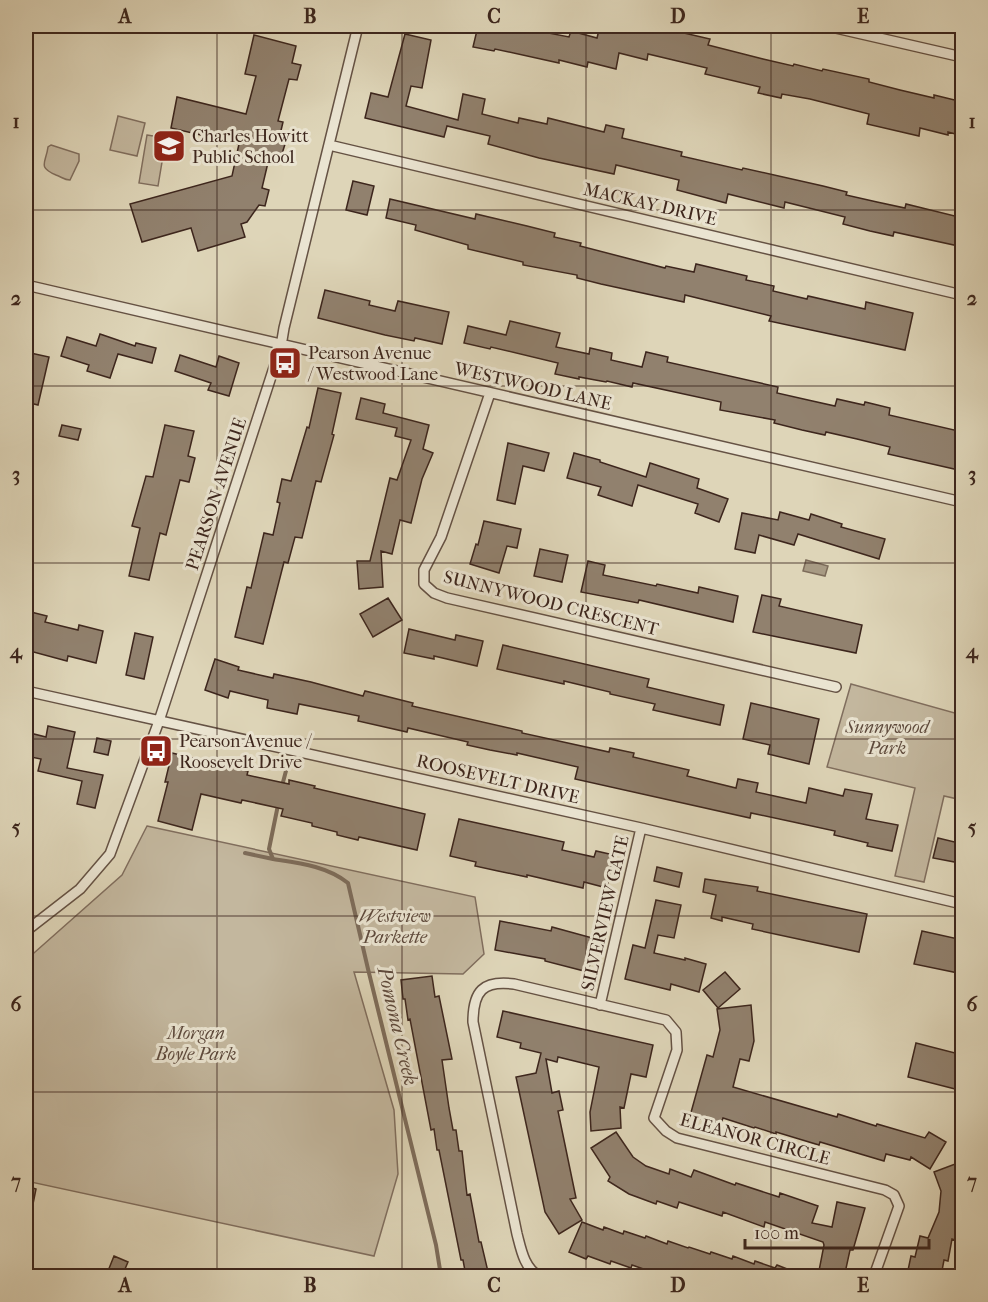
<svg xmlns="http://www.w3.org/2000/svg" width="988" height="1302" font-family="'IM FELL French Canon',serif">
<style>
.green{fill:#c3b79e;stroke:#806e5e;stroke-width:1.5}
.water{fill:#a79a83;stroke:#7d6c5a;stroke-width:1.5}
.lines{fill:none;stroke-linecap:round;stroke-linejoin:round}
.stream{stroke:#7d6c5a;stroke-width:4}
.building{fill:#91816e;stroke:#3d261d;stroke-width:1.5}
.street-casing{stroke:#655244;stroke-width:12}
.street{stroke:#eae4d1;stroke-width:9}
.grid{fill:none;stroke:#3d261d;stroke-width:1.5;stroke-opacity:0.55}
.labels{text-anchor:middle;stroke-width:6;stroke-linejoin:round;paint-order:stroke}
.poi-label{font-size:18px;fill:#3d261d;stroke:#eae4d1;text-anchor:start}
.street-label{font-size:18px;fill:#3d261d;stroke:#eae4d1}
.park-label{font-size:18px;font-style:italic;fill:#5e4a3d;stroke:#eae4d1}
.water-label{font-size:20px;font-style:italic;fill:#5d493c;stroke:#eae4d1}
.neatline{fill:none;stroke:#3d261d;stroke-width:2}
.grid-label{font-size:20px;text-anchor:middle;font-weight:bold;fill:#3d261d}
</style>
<rect width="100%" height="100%" fill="#ded5b8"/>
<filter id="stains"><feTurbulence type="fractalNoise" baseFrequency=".00333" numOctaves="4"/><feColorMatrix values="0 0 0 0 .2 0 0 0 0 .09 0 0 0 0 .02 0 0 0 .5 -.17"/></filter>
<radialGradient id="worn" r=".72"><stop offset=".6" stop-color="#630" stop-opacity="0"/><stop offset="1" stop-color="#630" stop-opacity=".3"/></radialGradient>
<path class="green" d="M118,116l27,7 -8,33 -27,-6z
M147,135l19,3 -8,48 -19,-3z
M51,145l28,9v7l-9,19c-6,0 -8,-3 -14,-5 -19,-8 -10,-12 -8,-28z
M851,684l111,31v85l-18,-4 -20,86 -29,-6 20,-88 -88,-21z
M147,826l328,71 9,57 -21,20 -109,-2 40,138 4,64 -24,82 -348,-75v-221l96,-85z"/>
<path class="water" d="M806,560l22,6 -3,10 -22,-5z"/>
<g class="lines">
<path class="stream" d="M282,786l5,-19
M278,805l-9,44 4,10c26,4 54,7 75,24l20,86 68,276 5,31
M245,853l28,6"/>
</g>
<path class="building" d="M478,26l31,4 3,-4 57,11 2,-6 26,7 3,-12 27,6 2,-6h22l33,7 26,6 -2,6 55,14 30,7 1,-2 28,7 1,-2 46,10v3l31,8 34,8v-3l29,7v34l-15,-4v3l-28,-7 -1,8 -52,-12 2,-10 -59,-15 -28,-5 -1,4 -23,-5 2,-6 -55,-13 2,-6 -59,-14 -1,6 -28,-7 -3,16 -28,-7 -1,5 -28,-7v3l-64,-14 -1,2 -21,-4z
M405,34l26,6 -9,48 -11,-2 -5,20 52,14 5,-26 22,5 -3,15 36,9 1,-5 28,6 1,-6 56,14 2,-7 18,4 -2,9 60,14 -1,4 61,14 1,-2 80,18 24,6 -1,3 31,7 28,6 1,-4 57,14v29l-69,-15 -1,4 -23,-5 -27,-7 2,-7 -60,-15 -1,6 -56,-14 -2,9 -49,-13 2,-10 -63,-15 -2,9 -75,-16 -51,-14 2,-8 -43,-10 -3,11 -79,-19 6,-25 17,4z
M254,35l42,11 -4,17 9,2 -4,15 -8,-1 -11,42 5,1 -4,17 7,2 -5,16 -11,-3 -8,34 7,2 -4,16 -6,-1 -12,17 -6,2 4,13 -47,14 -7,-23 -49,14 -12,-38 102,-28 7,-32 -68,-16 6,-31 69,17 10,-38 -11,-2z
M353,181l21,5 -7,29 -21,-5z
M390,199l85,20 1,-5 51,12 28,7 -1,4 27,6 -1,3 85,22 1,-2 28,6 2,-8 51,12 -1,4 28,6 -1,5 34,8 1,-3 57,13 1,-7 47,11 -8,37 -136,-29 2,-5 -86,-21 -1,7 -83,-18 -24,-6v-3l-54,-10v-3l-55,-13v-4l-53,-15 1,-5 -30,-7z
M325,290l45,11 -1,4 26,6 3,-10 51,11 -7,32 -27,-6 -1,3 -29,-6 -67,-17z
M510,321l50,12 -4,14 33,7 1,-6 22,5 -1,7 31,7 4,-15 22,5 -1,5 111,25 -1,6 31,7 27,6 2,-7 27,6 1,-3 25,6 -1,7 74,17v39l-75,-17 2,-7 -33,-8 -31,-7 -1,3 -23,-5 -28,-7 1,-3 -55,-10 1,-8 -88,-19 -1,4 -25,-6 -1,1 -27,-5v2l-24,-5 3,-11 -67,-16 -1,2 -26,-6 4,-17 38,9z
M100,334l35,12 1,-3 20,5 -4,15 -34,-9 -8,24 -23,-7 2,-6 -28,-9 6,-19 29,9z
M26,352l23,5 -11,48 -12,-3z
M180,355l36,12 3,-11 20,7 -10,33 -21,-6 3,-7 -36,-12z
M318,388l23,5 -9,41 2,1 -13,47 -5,-1 -14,57 -7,-1 -7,26 -4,-1 -21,82 -28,-7 12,-50 4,1 13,-55 9,2 7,-32 -3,-1 5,-23 9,2 16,-54 2,1z
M361,398l24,6 -2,9 46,12 -6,24 10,4 -11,26 -11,44 -11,-3 -8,34 -11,-3 2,36 -24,2 -2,-28h13l20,-83 7,2 14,-40 -16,-4 2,-8 -41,-9z
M62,425l19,4 -3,11 -19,-4z
M165,425l29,6 -6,25 7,2 -6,24 -9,-2 -14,55 -6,-2 -11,47 -20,-4 11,-48 -8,-2 14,-50 7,1z
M508,443l41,10 -5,18 -21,-5 -8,38 -18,-4z
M574,453l26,7v2l46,15 4,-14 49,16 -2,9 31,11 -9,23 -24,-9 3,-9 -60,-19 -6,21 -34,-11 3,-8 -34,-9z
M780,512l29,8 2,-6 31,10 -1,3 44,12 -6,20 -81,-25 -4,11 -35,-10 -4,18 -20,-4 7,-36 36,7z
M484,521l37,8 -4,19 -10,-2 -8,27 -29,-9 6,-20 2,1z
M540,549l28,6 -6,27 -28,-6z
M588,561l17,4 -2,10 53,11 1,-2 41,9 1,-6 39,9 -5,26 -94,-22 -1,3 -57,-11z
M762,595l19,4 -2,7 83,19 -6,28 -103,-21z
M388,598l14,22 -29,17 -13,-23z
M27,611l20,5 -2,6 33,8 1,-5 24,6 -7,32 -28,-7 -1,5 -41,-11z
M409,629l46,11 1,-5 27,6 -6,25 -43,-10v3l-30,-6z
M135,633l18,4 -9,42 -18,-4z
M503,645l146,34 -2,8 77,18 -4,20 -67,-15 2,-6 -45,-10v-2l-46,-11v3l-67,-15z
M215,659l24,8 -1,3 35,8 1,-4 37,8 52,14 2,-5 48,12 -1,3 110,25v2l87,19 1,-4 24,5 -1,4 56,13 -2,6 49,12 2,-9 20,4 -2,9 50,11 3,-15 34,8 2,-7 27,5 -6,25 32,6 -6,26 -25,-5 1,-3 -34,-8 1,-4 -37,-8 -47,-10 -1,5 -175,-39 3,-12 -61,-14v2l-27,-5 -23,-5 1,-3 -60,-14 -1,4 -49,-11 1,-5 -60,-12 -2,10 -30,-6 1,-8 -38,-9 -2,7 -23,-8z
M751,703l68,16 -10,45 -41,-10 2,-9 -27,-6z
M48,726l27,6 -8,36 36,7 -8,33 -18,-4 5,-23 -44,-10 3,-12 -15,-3v-24l20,5z
M97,738l14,3 -3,14 -14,-3z
M172,753l21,5 -1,3 31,7 1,-2 24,5 -1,4 42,9v-4l26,6 -1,2 111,26 -8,36 -58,-13 -1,3 -21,-5v-3l-25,-6v-3l-31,-7 2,-7 -41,-9 -1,3 -40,-9 -9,36 -34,-9 10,-39h-3z
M459,819l105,23 -2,8 32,7 2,-6 18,4 -7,33 -23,-6 -1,6 -56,-13v2l-29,-6 -23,-5 1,-4 -26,-6z
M938,838l25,6 -3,19 -27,-5z
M657,867l25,6 -3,14 -25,-6z
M705,879l53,8 -1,4 110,23 -8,38 -107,-23 1,-5 -31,-7v4l-11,-3 5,-23 -13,-3z
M656,900l25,5 -7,33 -16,-3 -4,18 31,7v-2l21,6 -7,28 -28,-8 -1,6 -45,-11 8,-34 12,3z
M500,921l51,10 1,-4 44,12 -8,33 -43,-11v-2l-50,-9z
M922,931l41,9v34l-49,-10z
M725,972l15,17 -22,19 -15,-18z
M432,976l3,21 4,-1 13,63 -10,1 7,48 4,22h3l3,21h3l5,44 3,-1 9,48h2l8,34h-23l-3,-16h-2l-22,-110h-2l-3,-21 -3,1 -21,-111 -2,1 -3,-21h-2l-2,-19z
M751,1005l3,36 -5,20 -9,-2 -7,28 104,30 1,-3 38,12 1,-2 48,14 4,-6 17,10 -16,27 -19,-12 -1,3 -24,-6 -2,7 -64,-19 -1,3 -43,-13v2l-21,-7 -1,1 -31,-10 -2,6 -31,-8 17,-61 6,2 7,-27 -3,-21z
M503,1011l150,34 -7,32 -15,-3 -7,34 -4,-1 1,21 -30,3 -1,-19 9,-45 -41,-10 -1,5 -11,-3 6,34 7,-2 4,19 -5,1 18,87 -6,1 12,21 -23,14 -14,-22 -29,-135 20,-4 5,-20 -21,-5 1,-5 -24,-6z
M916,1043l47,12v36l-55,-14z
M616,1132l17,25 13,9 23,8 1,-5 21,8 3,-7 41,15 1,-2 43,14 1,-4 38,13 -6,17 20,4 5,-25 28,6 -12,42h-3l-5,23 -3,-1 -1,4h-23l6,-31 -1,-3 -58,-20 -1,5 -41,-15 -1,4 -43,-14 -2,6 -20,-7 -1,3 -27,-10 -21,-13 2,-4 -19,-29z
M963,1161v60l-8,19 -3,-1 -4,22 -4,-1 -3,16 -34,-1 4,-19 4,1 5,-21 8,2 11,-26 2,-21 -7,-19z
M26,1186l10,3 -6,30h-4z
M582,1222l21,8 1,-3 19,7 1,-3 21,7 1,-2 21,8 1,-3 20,7 1,-1 21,7 1,-2 21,7 1,-3 21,8 1,-3 20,7 2,-3 28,11h-133l-19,-6 -1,2 -20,-7 -1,3 -20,-7 -1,3 -22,-8 -2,3 -17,-7z
M114,1256l14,6 -6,14h-16z"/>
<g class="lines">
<defs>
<path id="street" d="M827,26l135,31
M329,145l633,150
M26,285l936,217
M490,393l-49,144 -17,33v14l10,9 13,5 389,89
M26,691l615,137 321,76
M26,931l54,-42 30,-35 49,-133 122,-375 3,-18 74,-302
M600,1005l41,-177
M539,1276c-15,-8 -18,-27 -22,-42l-44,-212c0,-31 10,-42 41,-38l152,36 10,12 1,18 -23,68 12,13 11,7 208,52 9,5 5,11 -25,70"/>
</defs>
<use href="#street" class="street-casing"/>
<use href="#street" class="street"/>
</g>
<path class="grid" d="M217,26v1250M402,26v1250M586,26v1250M771,26v1250M26,210h936M26,386h936M26,563h936M26,739h936M26,916h936M26,1092h936"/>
<defs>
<symbol id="school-square" viewBox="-11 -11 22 22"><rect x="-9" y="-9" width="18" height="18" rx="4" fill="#8f2418" stroke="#eae4d1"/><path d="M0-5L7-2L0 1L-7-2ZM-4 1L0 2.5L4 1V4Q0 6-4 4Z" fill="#fff"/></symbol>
<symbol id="bus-square" viewBox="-11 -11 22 22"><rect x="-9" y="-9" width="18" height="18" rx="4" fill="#8f2418" stroke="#eae4d1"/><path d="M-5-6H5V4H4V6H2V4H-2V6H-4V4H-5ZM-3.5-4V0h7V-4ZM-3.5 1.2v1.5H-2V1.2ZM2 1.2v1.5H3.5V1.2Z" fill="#fff"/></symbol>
</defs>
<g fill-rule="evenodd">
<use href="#school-square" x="150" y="127" width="38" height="38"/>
<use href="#bus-square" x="266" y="344" width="38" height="38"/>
<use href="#bus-square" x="137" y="732" width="38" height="38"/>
</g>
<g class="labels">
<g class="poi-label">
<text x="192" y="142">Charles Howitt<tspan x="192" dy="21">Public School</tspan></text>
<text x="308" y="359">Pearson Avenue<tspan x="308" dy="21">/ Westwood Lane</tspan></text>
<text x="179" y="747">Pearson Avenue /<tspan x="179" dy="21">Roosevelt Drive</tspan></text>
</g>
<g class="street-label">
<text transform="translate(650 204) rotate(13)" y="6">MACKAY DRIVE</text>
<text transform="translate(533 386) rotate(13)" y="6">WESTWOOD LANE</text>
<text transform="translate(216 494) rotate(-72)" y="6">PEARSON AVENUE</text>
<text transform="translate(551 603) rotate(14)" y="6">SUNNYWOOD CRESCENT</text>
<text transform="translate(498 779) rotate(13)" y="6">ROOSEVELT DRIVE</text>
<text transform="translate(605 913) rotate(-77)" y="6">SILVERVIEW GATE</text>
<text transform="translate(755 1139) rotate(15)" y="6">ELEANOR CIRCLE</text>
</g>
<g class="park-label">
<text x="887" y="733">Sunnywood<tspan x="887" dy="21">Park</tspan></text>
<text x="395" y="922">Westview<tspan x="395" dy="21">Parkette</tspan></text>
<text x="196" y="1039">Morgan<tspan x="196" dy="21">Boyle Park</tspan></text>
</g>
<g class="water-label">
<text transform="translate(398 1026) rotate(77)" y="7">Pomona Creek</text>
</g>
</g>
<rect width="988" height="1302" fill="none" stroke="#ded5b8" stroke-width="66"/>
<path d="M745 1239v9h184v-9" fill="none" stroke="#3d261d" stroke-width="3"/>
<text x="754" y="1239" font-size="18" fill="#3d261d" stroke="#eae4d1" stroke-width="4.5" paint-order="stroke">100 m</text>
<rect x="33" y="33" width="922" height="1236" class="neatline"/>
<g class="grid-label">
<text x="125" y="23">A</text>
<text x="310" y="23">B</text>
<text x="494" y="23">C</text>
<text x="678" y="23">D</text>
<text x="863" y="23">E</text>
<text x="16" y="128">1</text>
<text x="972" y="128">1</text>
<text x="16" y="305">2</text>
<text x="972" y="305">2</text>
<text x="16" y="481">3</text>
<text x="972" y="481">3</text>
<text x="16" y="658">4</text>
<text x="972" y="658">4</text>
<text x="16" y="834">5</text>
<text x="972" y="834">5</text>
<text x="16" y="1011">6</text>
<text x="972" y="1011">6</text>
<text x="16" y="1188">7</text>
<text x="972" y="1188">7</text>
<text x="125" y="1292">A</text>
<text x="310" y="1292">B</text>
<text x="494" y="1292">C</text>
<text x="678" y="1292">D</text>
<text x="863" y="1292">E</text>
</g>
<rect width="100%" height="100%" filter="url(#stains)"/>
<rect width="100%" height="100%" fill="url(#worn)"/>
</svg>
